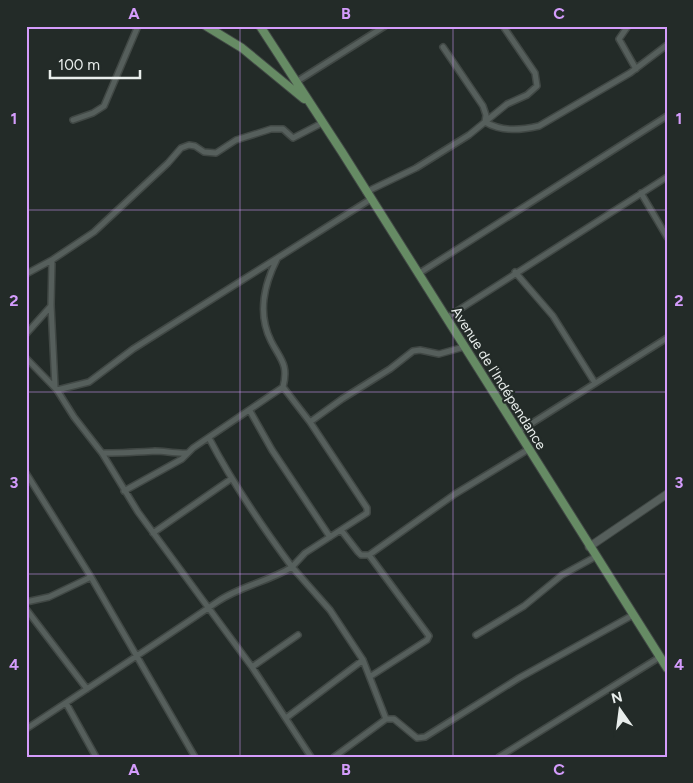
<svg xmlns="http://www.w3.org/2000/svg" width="693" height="783" font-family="Figtree,sans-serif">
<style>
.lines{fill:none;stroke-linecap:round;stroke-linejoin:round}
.street-casing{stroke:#414845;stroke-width:8}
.secondary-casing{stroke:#414845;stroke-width:9}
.primary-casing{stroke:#414845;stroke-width:10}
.street{stroke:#565f5c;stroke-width:5}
.secondary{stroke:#565f5c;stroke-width:7}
.primary{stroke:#668b64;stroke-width:8}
.grid{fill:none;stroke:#d49cfc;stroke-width:1;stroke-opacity:0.55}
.labels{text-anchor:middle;stroke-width:4;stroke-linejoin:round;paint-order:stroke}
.street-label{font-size:14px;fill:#e9eeec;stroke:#232b28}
.neatline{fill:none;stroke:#d49cfc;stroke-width:2}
.grid-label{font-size:16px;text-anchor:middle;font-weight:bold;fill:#d49cfc}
</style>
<rect width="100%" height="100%" fill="#232b28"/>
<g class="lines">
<defs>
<path id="street" d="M628,26l-9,13 17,30
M443,47l40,59 3,9 -1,7c17,10 36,8 54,4l91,-53 37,-28
M296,82l89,-56
M73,120l20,-7 11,-7 34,-80
M366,192l50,-24 53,-33 38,-31 20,-9 10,-9 -2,-13 -32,-47
M641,193l26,44
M515,272l38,44 42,67
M26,274l26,-14
M418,274l249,-158
M446,318l221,-141
M26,334l25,-28
M26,358l31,32 17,27 28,36c18,0 35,-1 53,-2 10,0 21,3 32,2
M55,387l-4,-82 1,-45 42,-28 74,-69 13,-15 8,-3 6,1 9,6 12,1 20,-13 35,-11h12l10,9 29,-15
M283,387l27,35 57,86v5l-62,40 -13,14 38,43 33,50 23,59
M57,390l32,-8 44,-33 238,-150
M250,411l22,39 58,87
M310,422l32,-23 48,-30 23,-18 7,-1 19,4 25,-7
M518,432l149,-94
M102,453l36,59 114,155 59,90
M26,473l65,104 104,180
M124,491l58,-32 11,-11 90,-61c6,-23 -3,-28 -12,-46 -14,-28 -7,-56 6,-82
M341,530l17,22 3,3h8l86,-61 74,-45
M153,533l78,-54
M369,555l60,81 -2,4 -56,36
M26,602l23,-5 42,-20
M26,609l61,80
M476,635l48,-29 38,-31 33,-18
M252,667l46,-32
M66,703l30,54
M286,718l77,-58
M26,729c64,-42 128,-84 191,-127 23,-16 51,-20 75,-35 -31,-42 -59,-83 -83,-129
M334,757l52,-38h8l23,19 8,-1 94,-59 114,-63
M499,757l161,-100"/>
<path id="secondary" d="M589,547l78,-53"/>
<path id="primary" d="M206,26l36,22 62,51
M260,26l82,126 325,516"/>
</defs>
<use href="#street" class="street-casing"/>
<use href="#secondary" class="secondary-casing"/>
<use href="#primary" class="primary-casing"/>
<use href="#street" class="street"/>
<use href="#secondary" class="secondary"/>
<use href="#primary" class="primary"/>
</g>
<path class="grid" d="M240,26v731M453,26v731M26,210h641M26,392h641M26,574h641"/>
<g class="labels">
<g class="street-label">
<text transform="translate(499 378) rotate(58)" y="5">Avenue de l'Indépendance</text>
</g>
</g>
<rect width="693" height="783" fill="none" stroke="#232b28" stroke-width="55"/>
<g transform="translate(620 710) rotate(346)" stroke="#232b28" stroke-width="4" paint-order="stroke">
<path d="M0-4L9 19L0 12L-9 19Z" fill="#e9eeec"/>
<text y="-8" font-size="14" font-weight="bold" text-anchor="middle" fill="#e9eeec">N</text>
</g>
<path d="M50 70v8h90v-8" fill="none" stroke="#e9eeec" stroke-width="2.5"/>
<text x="58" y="70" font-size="15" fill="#e9eeec" stroke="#232b28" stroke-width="4" paint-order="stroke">100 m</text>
<rect x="28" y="28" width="638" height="728" class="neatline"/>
<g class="grid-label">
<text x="134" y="19">A</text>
<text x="346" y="19">B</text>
<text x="559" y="19">C</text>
<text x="14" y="124">1</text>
<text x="679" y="124">1</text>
<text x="14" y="306">2</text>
<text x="679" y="306">2</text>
<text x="14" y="488">3</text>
<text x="679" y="488">3</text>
<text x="14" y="670">4</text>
<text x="679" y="670">4</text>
<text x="134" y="775">A</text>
<text x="346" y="775">B</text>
<text x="559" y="775">C</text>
</g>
</svg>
